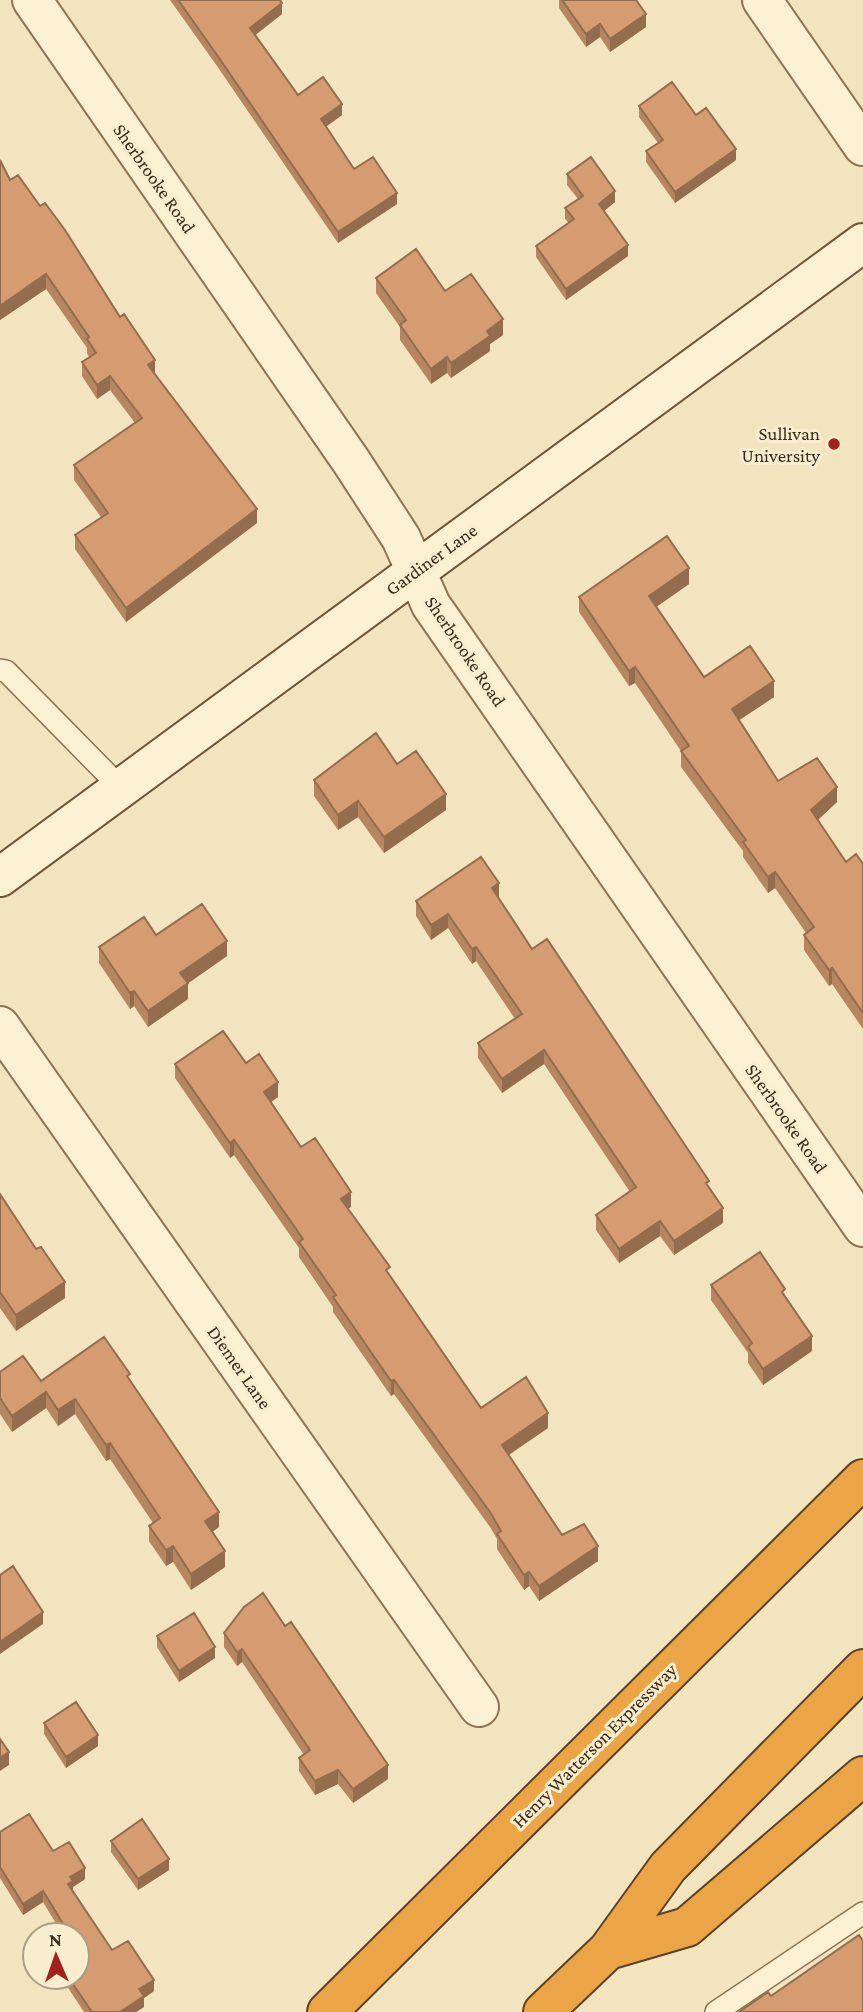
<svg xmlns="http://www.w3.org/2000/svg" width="863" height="2012" font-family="'Crimson Pro',serif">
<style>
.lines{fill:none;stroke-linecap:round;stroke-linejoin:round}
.lane-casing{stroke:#8c7455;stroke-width:24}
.street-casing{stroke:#8c7455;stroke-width:42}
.secondary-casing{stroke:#6e5438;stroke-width:42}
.highway-casing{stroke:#5a412a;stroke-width:42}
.lane{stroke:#fcf0d2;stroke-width:21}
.street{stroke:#fcf0d2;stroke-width:38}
.secondary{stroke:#fcf0d2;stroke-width:38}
.highway{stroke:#eba546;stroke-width:38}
.wall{fill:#b68660}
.shaded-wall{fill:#946d4e}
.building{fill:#d49c70;stroke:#946d4e;stroke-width:2}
.poi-dot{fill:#a1211f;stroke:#f9edcf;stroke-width:2.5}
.labels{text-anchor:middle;stroke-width:6;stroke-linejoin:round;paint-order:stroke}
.street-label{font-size:19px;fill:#3a2b1b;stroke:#f9edcf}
.poi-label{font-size:19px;fill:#3a2b1b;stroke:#f9edcf;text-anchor:end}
</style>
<rect width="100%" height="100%" fill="#f2e4be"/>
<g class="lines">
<defs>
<path id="lane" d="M0,670l6,1 114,116
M716,2012l147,-99"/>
<path id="street" d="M32,0l319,461 50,77 30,67 432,622
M762,0l101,146
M0,1026l479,681"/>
<path id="secondary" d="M0,877l863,-634"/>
<path id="highway" d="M608,1950l79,-23 176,-151
M327,2012l536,-533
M543,2012l65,-62 60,-83 195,-198"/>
</defs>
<use href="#lane" class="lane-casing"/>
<use href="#street" class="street-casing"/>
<use href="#secondary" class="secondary-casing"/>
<use href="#highway" class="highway-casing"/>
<use href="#lane" class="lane"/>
<use href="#street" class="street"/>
<use href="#secondary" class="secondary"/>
<use href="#highway" class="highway"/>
</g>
<path class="wall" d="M170,0h110l2,14 -27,21 43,60 44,20 -16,12 28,42 43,35 -59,39 -121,-177z
M559,0h77l10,27 -36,25 -10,-15 -14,10 -27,-39z
M639,106l57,9 40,45 -61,43 -29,-41v-11l12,-8 -19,-26z
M0,160l10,20 145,194 102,149 -131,99 -51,-73v-14l26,-18 -27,-37v-15l61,-42 -25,-33 -13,9 -15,-23v-14l7,-5 -2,-4v-5l-41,-59 -46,31z
M567,174l48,28 -11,9 24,45 -62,44 -30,-43v-11l33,-23 -4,-4v-11l13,-9 -11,-14z
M376,278l69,13 58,44 -13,9v7l-39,27 -4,-5 -16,11 -31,-44v-13l-24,-34z
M689,584l-33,23 48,70 70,20 -35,23 39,61 59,21 -19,18 28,42 17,2v165l-31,-45 -3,2 -25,-36v-15l2,-2 -31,-45 -7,5 -25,-36v-6l-62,-84v-16l-46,-68 -6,3 -50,-74v-15z
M397,764l49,46 -62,43 -26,-36 -20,13 -24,-34v-16z
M499,898l33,51 177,238 14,36 -49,32 -14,-19 -41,27 -23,-33v-15l34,-23 -86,-128 -42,29 -24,-35v-15l37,-24 -39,-58 -4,3 -24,-36 -17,12 -15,-24v-15z
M156,935l71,21 -39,27v16l-40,28 -14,-21 -4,3 -31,-46v-16z
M246,1063l32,34 -7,5 30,45 50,60 -3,1 42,68 91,132 67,20 -39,27 53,80 36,26 -59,40 -10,-15 -5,4 -27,-41v-10l-7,-12 -96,-133 -3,2 -58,-84v-5l-34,-50v-9l-65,-93 -4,3 -55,-80v-14z
M0,1194l65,104 -49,33 -16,-23z
M711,1285l74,12 27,54 -49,34 -15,-22v-10l-37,-53z
M0,1372l41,9h89l89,146 -7,5 13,35 -34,23 -18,-28 -7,4 -17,-25v-15l4,-3 -43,-64 -4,2 -31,-47 -17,12 -12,-18 -34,24 -12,-18z
M224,1633l164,146 -35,24 -15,-19 -23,11 -16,-24v-13l5,-3 -62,-93 -5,4 -13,-19z
M157,1636l58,22 -36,24 -22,-35z
M44,1723l54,23 -32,22 -22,-34z
M0,1832l53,19 32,28 -12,8v4l39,59 42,41 -10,7v9l-8,5h-52l-23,-35h16v-42h-14l-20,-33 -20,13 -23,-37z
M111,1841l58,29 -31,20 -27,-38z"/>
<path class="shaded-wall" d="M282,3v11l-32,25v-11z
M646,14v13l-36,25v-13z
M600,24v13l-14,10v-13z
M342,104v11l-21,15v-11z
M736,149v11l-61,43v-11z
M615,191v11l-16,13v-11z
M397,193v11l-59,39v-11z
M628,245v11l-62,44v-11z
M46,274v15l-46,31v-14z
M503,319v16l-13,9v7l-39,27v-15l36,-32z
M447,357v16l-16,11v-15z
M155,360v14l-7,-9z
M110,376v14l-13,9v-14z
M257,509v14l-131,99v-14z
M689,568v16l-40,28v-16z
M635,667v16l-6,3v-15z
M774,681v16l-42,28v-16z
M837,787v15l-26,24v-16z
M446,794v16l-62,43v-16z
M358,801v16l-20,13v-15z
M775,872v16l-7,5v-16z
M499,883v15l-7,-10z
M448,914v14l-17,12v-15z
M227,941v15l-47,33v-16z
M476,947v14l-4,3v-15z
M832,968v16l-3,2v-16z
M188,983v16l-40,28v-16z
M134,991v15l-4,3v-16z
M544,1050v14l-42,29v-14z
M278,1082v15l-14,10v-15z
M234,1140v15l-4,3v-15z
M351,1192v15l-10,6v-14z
M723,1208v15l-49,32v-14z
M660,1221v15l-41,27v-14z
M65,1282v16l-49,33v-16z
M812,1336v15l-49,34v-16z
M394,1380v14l-3,2v-15z
M46,1392v16l-34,24v-16z
M75,1399v15l-17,12v-16z
M548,1413v15l-46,31v-14z
M110,1443v16l-4,2v-16z
M219,1512v15l-14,10v-16z
M173,1546v16l-7,4v-16z
M598,1546v15l-59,40v-15z
M225,1551v16l-34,23v-16z
M529,1572v14l-5,4v-15z
M43,1612v12l-43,30v-12z
M215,1647v11l-36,24v-11z
M242,1649v13l-5,4v-14z
M98,1735v11l-32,22v-11z
M9,1752v13l-9,6v-13z
M388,1765v14l-35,24v-14z
M338,1770v14l-23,11v-14z
M169,1859v11l-31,20v-11z
M85,1868v11l-12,8v5l-5,-8 2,-7z
M43,1891v11l-20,13v-11z
M154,1980v11l-10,7v9l-8,5h-16l19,-23z"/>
<path class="building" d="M178,0h102l2,3 -32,25 48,67 25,-18 19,27 -21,15 33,50 19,-12 24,36 -59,39 -121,-177z
M562,0h74l10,14 -36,25 -10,-15 -14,10z
M672,82l24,33 10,-7 30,41 -61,43 -29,-41 17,-11 -24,-34z
M591,157l24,34 -16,13 29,41 -62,44 -30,-43 38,-27 -9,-11 18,-12 -16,-22z
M0,160l10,20 8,-5 22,31 5,-3 20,27 55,87 4,-3 31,46 -7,5 109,144 -131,99 -51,-73 33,-22 -34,-48 68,-47 -32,-42 -13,9 -15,-23 14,-9 -9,-14 2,-2 -43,-63 -46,32z
M416,249l29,42 26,-17 32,45 -16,12 3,5 -39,27 -4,-6 -16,12 -31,-44 6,-5 -30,-42z
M667,536l22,32 -40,28 55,81 46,-31 24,35 -42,28 46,72 39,-23 20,29 -26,23 35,52 10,-8 7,10v149l-31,-45 -3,2 -25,-35 10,-8 -39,-55 -7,5 -25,-35 3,-2 -65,-89 8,-5 -54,-79 -6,4 -50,-74z
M376,733l21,31 19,-13 30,43 -62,43 -26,-36 -20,14 -24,-35z
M481,857l18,26 -7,5 40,61 15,-10 162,242 -3,2 17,25 -49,33 -14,-20 -41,28 -23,-34 40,-28 -92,-137 -42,29 -24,-36 44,-29 -46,-67 -4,2 -24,-35 -17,11 -15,-24z
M202,904l25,37 -47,32 8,10 -40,28 -14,-20 -4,2 -31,-46 45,-30 12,18z
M223,1031l23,32 13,-9 19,28 -14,10 37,55 14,-9 36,54 -10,7 49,68 -4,3 95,138 45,-31 22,36 -46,32 60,90 22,-11 14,22 -59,40 -10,-14 -5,3 -27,-41 4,-3 -11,-19 -96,-132 -3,1 -58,-84 3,-2 -37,-53 4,-3 -69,-99 -4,3 -55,-79z
M0,1194l36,55 5,-2 24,35 -49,33 -16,-23z
M760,1252l25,37 -3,3 30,44 -49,33 -15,-22 4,-4 -41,-58z
M104,1337l26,37 -3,2 92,136 -14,9 20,30 -34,23 -18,-28 -7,4 -17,-24 11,-8 -50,-75 -4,2 -31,-46 -17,11 -12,-18 -34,24 -12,-18v-26l23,-16 18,25z
M13,1566l30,46 -43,30v-67z
M263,1593l22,33 6,-4 97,143 -35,24 -15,-19 -23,11 -16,-23 11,-8 -68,-101 -5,3 -13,-19 20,-26z
M194,1613l21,34 -36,24 -22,-35z
M76,1702l22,33 -32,22 -22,-34z
M0,1739l9,13 -9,6z
M29,1814l24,37 16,-9 16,26 -15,9 3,4 -5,3 44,66 16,-9 26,39 -15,9 5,7 -24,16h-28l-24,-35h9v-42h-7l-27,-44 -20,13 -23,-37v-35z
M142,1819l27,40 -31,20 -27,-38z
M859,1935l4,6v71h-124l29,-20 3,4z"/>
<circle class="poi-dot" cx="834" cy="444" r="7"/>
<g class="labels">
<g class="street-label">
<text transform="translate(155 178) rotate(55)" y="7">Sherbrooke Road</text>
<text transform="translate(431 559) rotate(-36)" y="7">Gardiner Lane</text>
<text transform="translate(466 651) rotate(56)" y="7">Sherbrooke Road</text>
<text transform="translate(787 1118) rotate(55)" y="7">Sherbrooke Road</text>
<text transform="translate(240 1367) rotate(55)" y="7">Diemer Lane</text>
<text transform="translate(594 1745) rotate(-45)" y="7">Henry Watterson Expressway</text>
</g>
<g class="poi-label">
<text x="820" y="440">Sullivan<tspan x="820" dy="22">University</tspan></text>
</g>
</g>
<g transform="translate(56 1956) rotate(358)"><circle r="33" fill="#f9edcf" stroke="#ad9f87" stroke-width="2"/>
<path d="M0-5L12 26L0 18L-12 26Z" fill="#a1211f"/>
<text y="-10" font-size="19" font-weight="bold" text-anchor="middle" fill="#3a2b1b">N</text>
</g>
</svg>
